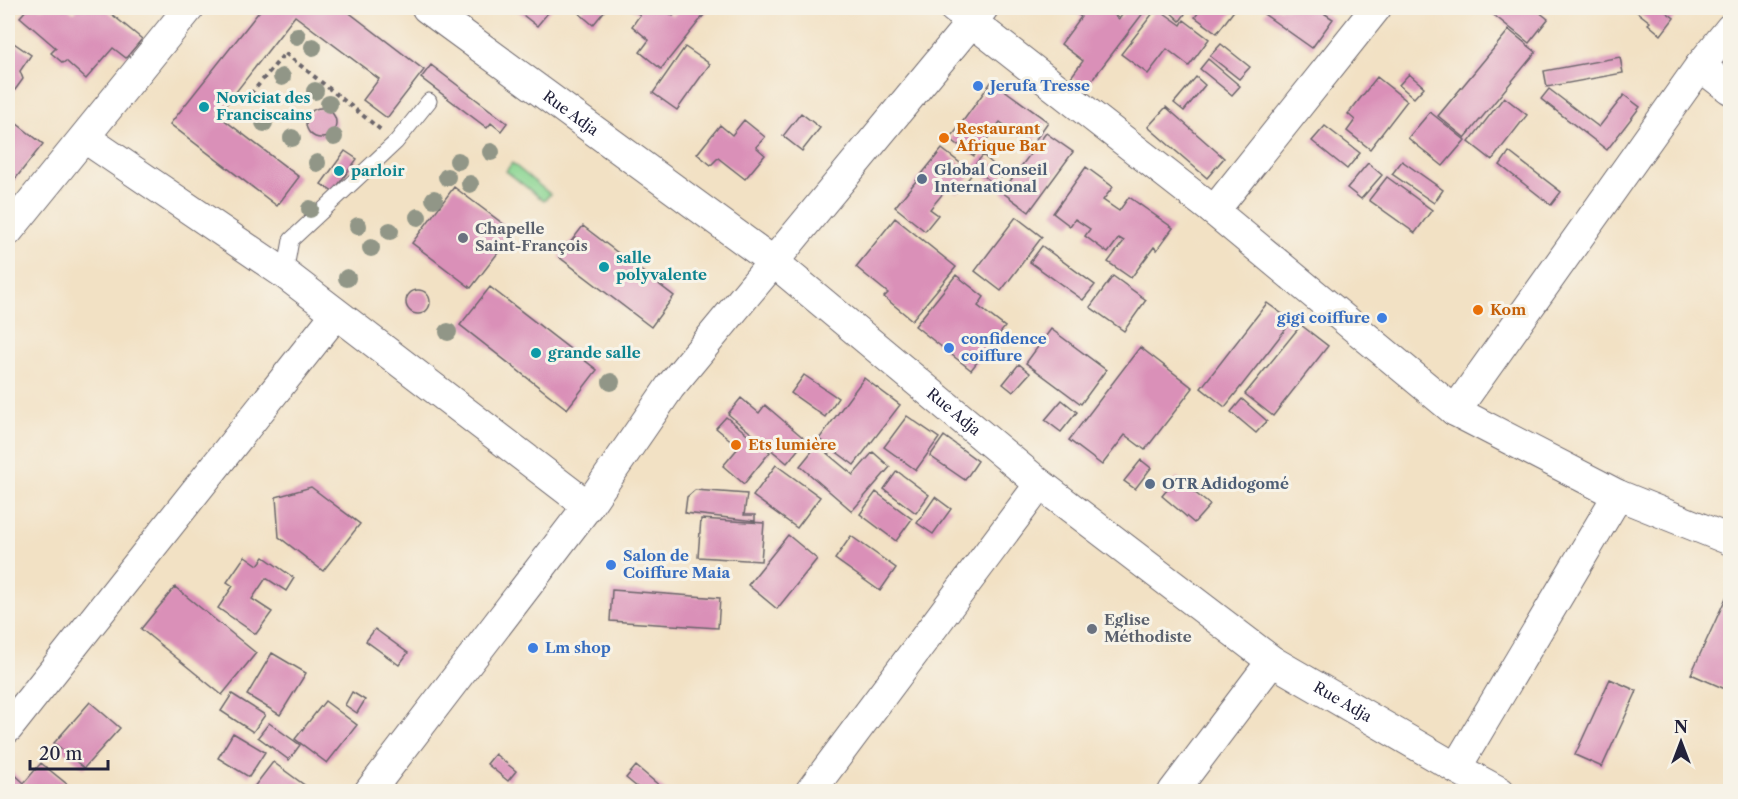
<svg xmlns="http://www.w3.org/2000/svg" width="1738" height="799" font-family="'Libre Caslon Text',serif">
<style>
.green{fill:#8bd693;stroke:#567c67;stroke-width:1.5}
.building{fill:#da90b8}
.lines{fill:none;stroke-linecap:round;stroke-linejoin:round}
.lane-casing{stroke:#6b656b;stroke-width:17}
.street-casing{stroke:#6b656b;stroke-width:32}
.path{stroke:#6b656b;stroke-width:4;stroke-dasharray:4.5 4.5;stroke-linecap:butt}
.lane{stroke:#fff;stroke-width:15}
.street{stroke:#fff;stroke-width:30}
.tree{fill:#919687}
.shop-dot{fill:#3f7fe0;stroke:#f7f3e8;stroke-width:2}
.culture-dot{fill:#0f9aa8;stroke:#f7f3e8;stroke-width:2}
.food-dot{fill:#e8710a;stroke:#f7f3e8;stroke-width:2}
.service-dot{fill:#5c6f8a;stroke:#f7f3e8;stroke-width:2}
.worship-dot{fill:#6b7280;stroke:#f7f3e8;stroke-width:2}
.labels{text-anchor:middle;stroke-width:6;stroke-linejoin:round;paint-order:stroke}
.shop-label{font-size:15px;font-weight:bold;fill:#366cbe;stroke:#f7f3e8;text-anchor:start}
.culture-label{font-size:15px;font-weight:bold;fill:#0d838f;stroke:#f7f3e8;text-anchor:start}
.street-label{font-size:15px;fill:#22223b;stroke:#f7f3e8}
.food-label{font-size:15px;font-weight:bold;fill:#c56008;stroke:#f7f3e8;text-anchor:start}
.service-label{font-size:15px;font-weight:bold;fill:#4e5e75;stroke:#f7f3e8;text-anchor:start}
.worship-label{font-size:15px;font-weight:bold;fill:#5b616d;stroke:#f7f3e8;text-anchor:start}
</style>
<rect width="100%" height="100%" fill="#f7f3e8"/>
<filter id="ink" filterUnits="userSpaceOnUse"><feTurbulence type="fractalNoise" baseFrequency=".0167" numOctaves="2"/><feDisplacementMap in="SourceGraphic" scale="12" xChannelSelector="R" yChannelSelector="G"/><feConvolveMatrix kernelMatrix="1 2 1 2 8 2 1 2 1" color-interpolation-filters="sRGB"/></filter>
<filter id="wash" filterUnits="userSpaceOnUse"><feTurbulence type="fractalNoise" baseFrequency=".008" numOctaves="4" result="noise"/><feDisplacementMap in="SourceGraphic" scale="24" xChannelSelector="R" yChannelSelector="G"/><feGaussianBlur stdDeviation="1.35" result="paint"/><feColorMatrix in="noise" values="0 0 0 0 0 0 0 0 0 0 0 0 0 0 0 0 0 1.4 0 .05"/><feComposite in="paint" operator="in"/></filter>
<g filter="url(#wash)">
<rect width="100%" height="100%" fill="#f2e1c4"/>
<path class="green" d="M512,163l38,31 -6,7 -38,-30z"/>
<g id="blocks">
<path class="building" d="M28,8h39l7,5 4,-5h26l38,31 -16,19 -13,-10 -27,31 -20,-18 -3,2 -12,-10 5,-5 -36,-31z
M262,8h81l81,62 -37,48 -24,-18 16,-21 -84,-63 -77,99 81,62 -22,29 -107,-82z
M514,8h38l-15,18z
M584,8h23l-14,17 -14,-12z
M631,8h32l10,8 7,-8h25l3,2 -47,59 -21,-17 9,-12 -17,-14 8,-11z
M1069,8h37l13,11 9,-11h19l-61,80 -15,-11 12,-16 -22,-17 20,-27z
M1157,8l24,17 3,-5 25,19 -20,27 -22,-17 -19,25 -27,-20z
M1166,8h11l8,6 -5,7z
M1202,8h34l-19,25 -22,-16z
M1269,8h47l17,11 -21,29 -48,-34z
M1485,8h49l14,11 -19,24z
M1632,8h29l13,10 -13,17 -13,-11 2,-2z
M1509,30l27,22 -71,86 -27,-22z
M8,39l23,16 -11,16 3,8 -8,11 -7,1z
M1221,44l29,23 -11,12 -29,-23z
M685,47l25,17 -33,46 -24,-17z
M1620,57l3,16 -76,14 -3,-16z
M1208,59l32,27 -8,9 -32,-26z
M431,65l76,58 -6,8 -10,-8 -4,5 -66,-50z
M1409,74l15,13 -10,11 -15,-13z
M1196,77l9,8 -21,26 -10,-8z
M1377,77l30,24 -37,48 -23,-18 8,-11 -7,-6z
M992,81l56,41 -16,23 -32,-23 -26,34 -24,-17z
M1549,89l50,38 25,-32 16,12 -33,43 -66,-51z
M1504,97l23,18 -35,45 -23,-18z
M1166,107l58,51 -17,20 -59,-51z
M306 123a15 15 0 1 1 30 0a15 15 0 1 1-30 0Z
M1430,112l35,28 -22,26 -35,-28z
M801,113l19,15 -18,23 -19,-15z
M8,117l35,27 -35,44z
M744,120l21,17 -9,10 9,8 -20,24 -27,-21 -7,7 -14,-11 23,-29 12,10z
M1325,126l35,27 -13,16 -35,-28z
M1046,133l27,19 -44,60 -27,-20z
M942,149l31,24 -16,20 -8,-7 -19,23 8,6 -13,16 -30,-24z
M345,151l12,8 -24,33 -12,-8z
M1509,152l52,40 -10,13 -51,-40z
M983,155l21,19 -9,11 -22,-18z
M1402,161l41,29 -9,13 -42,-29z
M1368,163l14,12 -21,24 -14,-11z
M1086,167l27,20 -10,13 16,11 10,-14 44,31 -16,22 -3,-3 -23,31 -23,-16 16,-21 -5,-3 -11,15 -23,-17 5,-7 -15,-10 -5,7 -17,-13z
M1387,177l45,33 -17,23 -46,-33z
M454,187l60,45 -43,56 -59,-45z
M1016,217l26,20 -41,54 -26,-20z
M895,218l61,49 -44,53 -28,-23 4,-4 -32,-26z
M583,226l91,70 -23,31 -92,-70z
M1042,246l53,39 -12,15 -53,-38z
M956,275l28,22 -6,9 27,21 -34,43 -56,-44z
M1113,276l33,24 -22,31 -34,-24z
M490,287l107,83 -30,39 -107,-84z
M406 302a12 12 0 1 1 24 0a12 12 0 1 1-24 0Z
M1267,303l25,18 -67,86 -24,-19z
M1301,325l27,21 -55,70 -28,-22z
M1051,329l55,41 -25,34 -55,-41z
M1140,347l53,41 -48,62 -20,-15 -23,30 -33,-25z
M1019,364l11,9 -17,19 -10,-8z
M804,375l34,23 -13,19 -34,-24z
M864,378l36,27 -46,60 -35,-26z
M741,398l18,15 6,-8 41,35 -19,23 -59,-49z
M1242,399l25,22 -11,12 -25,-21z
M1062,400l15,12 -16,20 -16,-12z
M907,416l32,22 -23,32 -32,-23z
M726,417l44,35 -26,32 -21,-18 16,-19 -23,-19z
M944,436l34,25 -13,19 -35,-24z
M817,445l36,30 20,-23 17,15 -38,44 -52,-45z
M1141,460l10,8 -16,21 -11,-8z
M776,465l44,32 -23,31 -44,-32z
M897,471l32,24 -13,18 -32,-24z
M1177,478l33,27 -16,18 -32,-27z
M311,487l49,37 -37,47 -44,-34 -3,-40z
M695,490l52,4 -3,21h11v6l-70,-8 2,-16z
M876,492l36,27 -16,22 -36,-27z
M935,497l16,12 -18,25 -16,-11z
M701,519l63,4 -3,38 -63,-4z
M788,535l29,24 -40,50 -29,-24z
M851,536l45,32 -16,23 -45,-32z
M245,556l13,9 6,-8 30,21 -8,13 -20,-13 -14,21 20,13 -16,22 -38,-26 15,-22 -6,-4z
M175,587l81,66 -34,42 -81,-66z
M1730,589v89l-5,11 -34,-15z
M612,590l108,8 -2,30 -108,-7z
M375,629l33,24 -9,12 -33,-24z
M272,653l34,20 -26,42 -33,-20z
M1610,679l27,12 -35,76 -27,-12z
M352,692l13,8 -8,13 -12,-8z
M232,694l33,21 -12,17 -32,-21z
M325,701l32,24 -30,38 -32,-24z
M90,702l30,26 -36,40 -30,-25z
M269,723l31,22 -11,15 -31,-23z
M233,733l32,19 -16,25 -31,-19z
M495,754l21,17 -8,10 -21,-17z
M273,762l34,25 -3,5h-54z
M41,763l27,22 -5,7h-44l-11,-10v-6l3,-5 13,12z
M636,766l31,26h-24l-17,-14z"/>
</g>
</g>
<g filter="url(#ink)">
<use href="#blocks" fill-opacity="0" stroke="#6b656b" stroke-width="1.5"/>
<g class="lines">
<defs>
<path id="lane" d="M285,274l6,-34 105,-98 33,-41"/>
<g id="street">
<path id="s1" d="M427,8l348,255 265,221 232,177 184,107 44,24"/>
<path d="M954,8l260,203 241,200 163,84 112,45"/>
<path d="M1700,66l30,23"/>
<path d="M85,138l200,136 303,232"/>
<path d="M1214,211l162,-203"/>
<path d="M8,231l181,-223"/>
<path d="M1455,411l245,-345 30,-37"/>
<path d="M8,728l328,-414"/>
<path d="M1456,768l162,-273"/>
<path d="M369,792l219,-286 82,-119 313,-379"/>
<path d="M810,792l230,-308"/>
<path d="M1173,792l99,-131"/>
</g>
</defs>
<use href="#lane" class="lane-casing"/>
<use href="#street" class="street-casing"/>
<path class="path" d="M245,101l40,-48 96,77"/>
<use href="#lane" class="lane"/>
<use href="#street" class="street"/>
</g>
<g class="tree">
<circle cx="297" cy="36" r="9"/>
<circle cx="313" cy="47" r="9"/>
<circle cx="282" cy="77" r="9"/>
<circle cx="315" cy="91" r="9"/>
<circle cx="329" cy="104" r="9"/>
<circle cx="264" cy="123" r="9"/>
<circle cx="334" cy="137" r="9"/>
<circle cx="292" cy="138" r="9"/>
<circle cx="491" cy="152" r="9"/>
<circle cx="458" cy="161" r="9"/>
<circle cx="317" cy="163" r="9"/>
<circle cx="447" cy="177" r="9"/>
<circle cx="470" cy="184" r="9"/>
<circle cx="434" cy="199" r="9"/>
<circle cx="310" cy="209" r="9"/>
<circle cx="418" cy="217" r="9"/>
<circle cx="358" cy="226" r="9"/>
<circle cx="390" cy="231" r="9"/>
<circle cx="371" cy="248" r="9"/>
<circle cx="347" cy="278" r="9"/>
<circle cx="448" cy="332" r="9"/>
<circle cx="611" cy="382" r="9"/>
</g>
</g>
<g class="shop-dot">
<circle cx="978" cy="86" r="6"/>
<circle cx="1382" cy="318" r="6"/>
<circle cx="949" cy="348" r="6"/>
<circle cx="611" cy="565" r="6"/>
<circle cx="533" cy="648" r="6"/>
</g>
<g class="culture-dot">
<circle cx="204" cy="107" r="6"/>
<circle cx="339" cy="171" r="6"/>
<circle cx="604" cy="267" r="6"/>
<circle cx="536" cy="353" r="6"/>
</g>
<g class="food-dot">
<circle cx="944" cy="138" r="6"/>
<circle cx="1478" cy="310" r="6"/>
<circle cx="736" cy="445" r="6"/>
</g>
<g class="service-dot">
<circle cx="922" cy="179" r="6"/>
<circle cx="1150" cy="484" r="6"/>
</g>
<g class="worship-dot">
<circle cx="463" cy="238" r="6"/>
<circle cx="1092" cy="629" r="6"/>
</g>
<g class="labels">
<g class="shop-label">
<text x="990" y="91">Jerufa Tresse</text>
<text x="1370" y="323" text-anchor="end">gigi coiffure</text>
<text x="961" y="344">confidence<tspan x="961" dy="17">coiffure</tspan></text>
<text x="623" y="561">Salon de<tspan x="623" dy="17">Coiffure Maia</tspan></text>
<text x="545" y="653">Lm shop</text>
</g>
<g class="culture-label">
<text x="216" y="103">Noviciat des<tspan x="216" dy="17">Franciscains</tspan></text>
<text x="351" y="176">parloir</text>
<text x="616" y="263">salle<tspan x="616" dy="17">polyvalente</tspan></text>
<text x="548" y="358">grande salle</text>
</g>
<g class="street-label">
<text dy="5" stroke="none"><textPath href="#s1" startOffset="178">Rue Adja</textPath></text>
<text dy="5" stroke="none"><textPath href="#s1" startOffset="664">Rue Adja</textPath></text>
<text dy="5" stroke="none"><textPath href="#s1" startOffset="1150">Rue Adja</textPath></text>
</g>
<g class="food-label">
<text x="956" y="134">Restaurant<tspan x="956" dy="17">Afrique Bar</tspan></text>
<text x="1490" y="315">Kom</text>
<text x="748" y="450">Ets lumière</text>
</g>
<g class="service-label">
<text x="934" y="175">Global Conseil<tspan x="934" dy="17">International</tspan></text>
<text x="1162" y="489">OTR Adidogomé</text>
</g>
<g class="worship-label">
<text x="475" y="234">Chapelle<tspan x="475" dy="17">Saint-François</tspan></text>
<text x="1104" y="625">Eglise<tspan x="1104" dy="17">Méthodiste</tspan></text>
</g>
</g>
<rect width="1738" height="799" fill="none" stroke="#f7f3e8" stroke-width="30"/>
<g transform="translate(1681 742)" stroke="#f7f3e8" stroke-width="4.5" paint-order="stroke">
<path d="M0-4.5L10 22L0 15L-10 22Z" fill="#22223b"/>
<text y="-9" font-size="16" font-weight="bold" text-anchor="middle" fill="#22223b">N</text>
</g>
<path d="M30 760v9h78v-9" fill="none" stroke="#22223b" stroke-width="3"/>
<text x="39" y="760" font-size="18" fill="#22223b" stroke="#f7f3e8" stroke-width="4.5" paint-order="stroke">20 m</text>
</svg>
